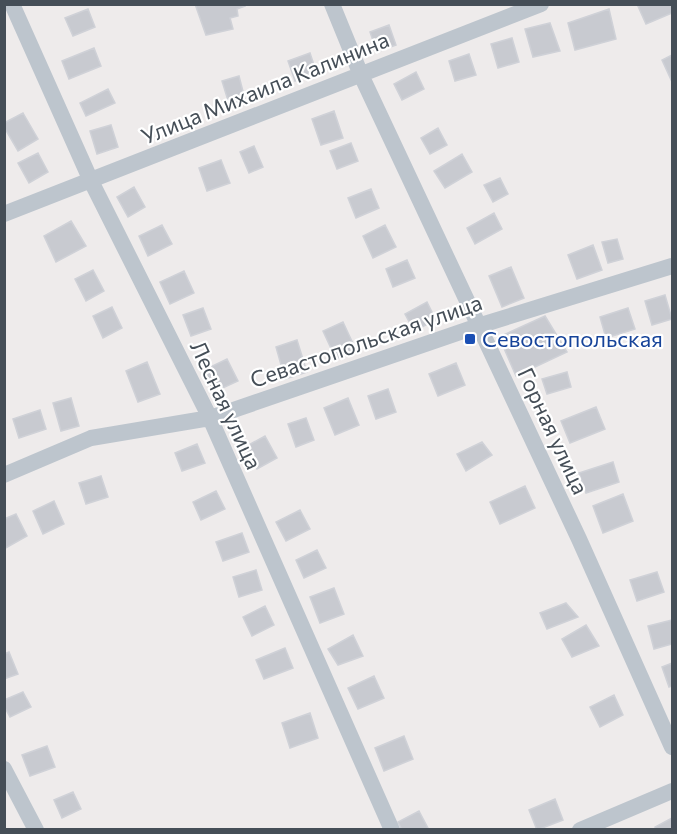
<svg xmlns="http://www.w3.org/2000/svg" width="677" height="834" font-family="Commissioner,sans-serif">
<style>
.building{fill:#c8cad0;stroke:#cfd1d7;stroke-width:1.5}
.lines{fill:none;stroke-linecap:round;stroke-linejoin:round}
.minor{stroke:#bdc5cd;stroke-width:16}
.transit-dot{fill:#1a4fb4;stroke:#fff;stroke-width:2}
.labels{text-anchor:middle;stroke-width:4.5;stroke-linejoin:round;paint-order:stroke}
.street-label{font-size:22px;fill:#454e57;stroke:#fff}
.transit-label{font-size:22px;fill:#164399;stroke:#fff;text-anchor:start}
</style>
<rect width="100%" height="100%" fill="#eeebeb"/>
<path class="building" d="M195,4h49l1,2 -8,3 1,7 -8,2 3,11 -27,6z
M637,4h35v9l-26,11z
M88,9l7,18 -22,9 -8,-18z
M609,9l7,30 -41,11 -7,-27z
M550,23l10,28 -27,6 -8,-28z
M389,25l7,20 -19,7 -7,-20z
M512,38l7,24 -21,6 -7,-24z
M94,48l7,18 -32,13 -7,-18z
M310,53l7,21 -22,7 -7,-20z
M469,54l7,21 -21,6 -6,-20z
M672,55v27l-10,-22z
M416,72l8,17 -22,11 -8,-16z
M239,76l7,27 -16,4 -8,-26z
M108,89l7,14 -29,13 -6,-13z
M334,111l9,27 -22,7 -9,-26z
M23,113l15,26 -20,12 -14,-24v-4z
M111,125l7,22 -21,7 -7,-23z
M438,128l9,17 -17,9 -9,-16z
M351,143l7,18 -21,8 -7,-18z
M254,146l9,21 -14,6 -9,-21z
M38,153l10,19 -19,11 -11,-20z
M462,154l10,18 -27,16 -11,-17z
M221,160l9,23 -23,8 -8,-23z
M500,178l8,16 -15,8 -9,-17z
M134,187l11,20 -17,10 -11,-20z
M371,189l8,19 -23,10 -8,-20z
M494,213l8,16 -27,15 -8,-16z
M71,221l15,25 -30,16 -12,-26z
M162,225l10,19 -24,12 -9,-20z
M385,225l11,22 -23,11 -10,-22z
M617,239l6,20 -15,4 -6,-21z
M593,245l9,25 -25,9 -9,-24z
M407,260l8,18 -22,9 -7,-18z
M511,267l13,31 -22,9 -13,-31z
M93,270l11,21 -18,10 -11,-22z
M184,271l10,22 -24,11 -10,-22z
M665,295l7,24 -20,6 -7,-24z
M427,302l9,18 -22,11 -9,-17z
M112,307l10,21 -19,10 -10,-22z
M203,308l8,21 -20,7 -8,-21z
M628,308l7,21 -29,9 -6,-21z
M545,316l22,36 -51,24 -17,-39z
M343,322l14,30 -21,7 -13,-28z
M297,340l10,32 -22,7 -9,-32z
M227,359l11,22 -24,11 -10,-22z
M147,362l13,32 -22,8 -12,-31z
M456,363l9,22 -27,11 -9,-22z
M567,372l4,15 -24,7 -5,-15z
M388,389l8,23 -20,7 -8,-23z
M71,398l8,28 -18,5 -8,-28z
M348,398l11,27 -24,10 -11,-27z
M596,407l9,22 -35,14 -9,-22z
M40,410l6,19 -27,9 -6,-19z
M306,418l8,22 -18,7 -8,-23z
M265,436l12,22 -20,11 -12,-22z
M482,442l10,13 -26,16 -9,-17z
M197,444l8,19 -23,8 -7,-18z
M613,462l6,20 -33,11 -7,-20z
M101,476l7,21 -22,7 -7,-21z
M525,486l10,22 -35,16 -10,-22z
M216,491l9,18 -24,11 -8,-18z
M623,494l10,27 -30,12 -10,-27z
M54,501l10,23 -21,10 -10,-23z
M300,510l10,19 -24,12 -10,-19z
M16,514l11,22 -23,13v-30z
M242,533l7,19 -26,9 -7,-19z
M317,550l9,18 -22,10 -8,-18z
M256,570l6,20 -23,7 -6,-20z
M657,572l7,20 -27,9 -7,-21z
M334,588l10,26 -24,9 -10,-26z
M566,603l12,14 -31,12 -7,-16z
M265,606l9,19 -22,11 -9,-19z
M672,620v24l-18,5 -6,-23z
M586,625l13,21 -27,11 -10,-18z
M353,635l10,21 -25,9 -10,-16z
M285,648l8,20 -29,11 -8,-19z
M9,652l9,22 -14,5v-25z
M672,663v23l-3,1 -7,-20z
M374,676l10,22 -26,11 -10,-21z
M23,692l8,15 -21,10 -6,-11v-6z
M614,695l9,20 -23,12 -10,-20z
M310,713l8,25 -28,10 -8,-25z
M404,736l9,23 -29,12 -9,-23z
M47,746l8,21 -25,9 -8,-21z
M73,792l8,17 -19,9 -8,-18z
M555,799l8,21 -26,10 -8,-20z
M419,811l10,19h-27l-4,-8z
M672,818v12h-16l-1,-3z"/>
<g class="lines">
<path class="minor" d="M12,4l79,177 119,237 182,412
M332,4l29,71 218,464 93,208
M4,214l537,-210
M4,475l87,-37 119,-20 268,-92 194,-60
M4,769l32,61
M580,830l92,-39"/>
</g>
<rect class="transit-dot" x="464" y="333" width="12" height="12" rx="3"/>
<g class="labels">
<g class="street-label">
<text transform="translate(265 88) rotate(-22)" y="8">Улица Михаила Калинина</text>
<text transform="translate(366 341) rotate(-19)" y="8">Севастопольская улица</text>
<text transform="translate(226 405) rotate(65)" y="8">Лесная улица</text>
<text transform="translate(553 431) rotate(65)" y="8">Горная улица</text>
</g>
<g class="transit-label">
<text x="482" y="347">Севостопольская</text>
</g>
</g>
<rect width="677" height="834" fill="none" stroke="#454e57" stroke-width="12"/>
</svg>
